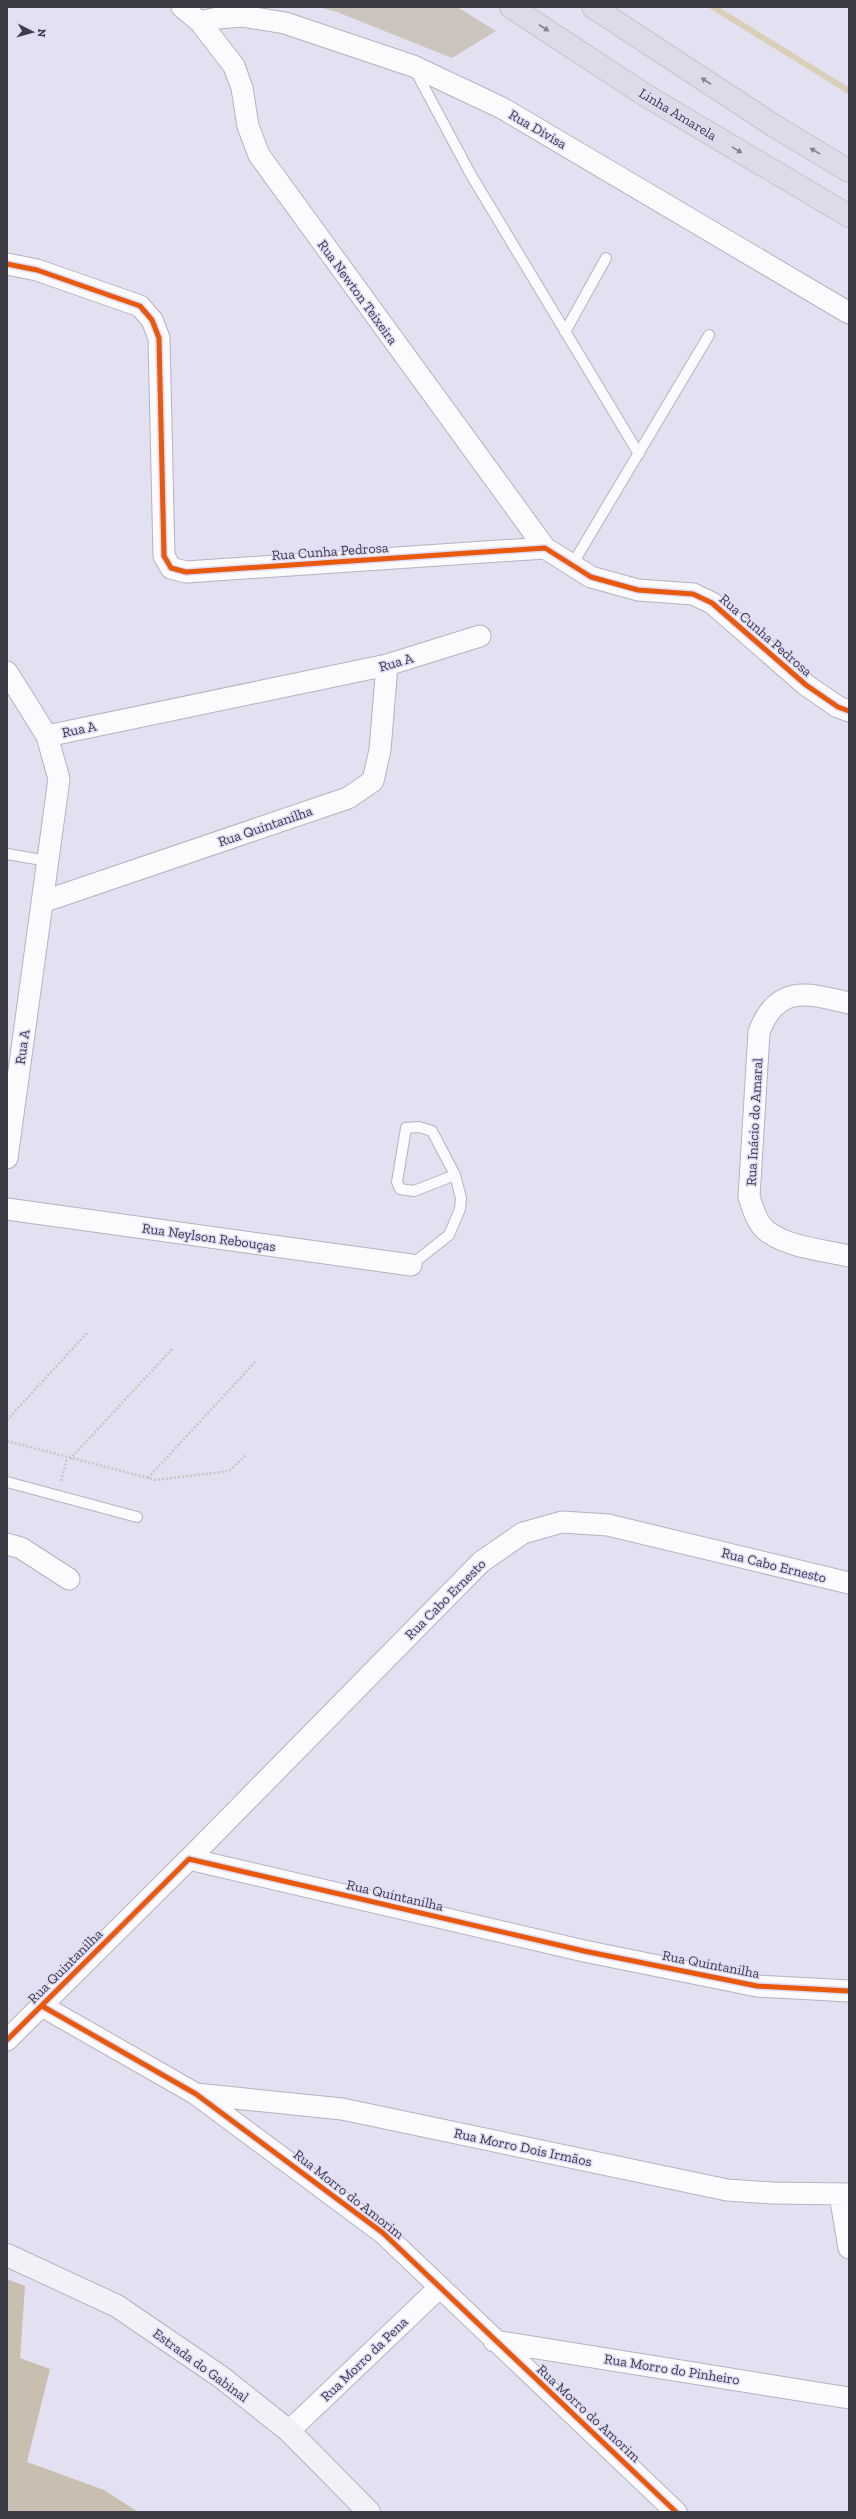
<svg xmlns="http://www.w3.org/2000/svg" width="856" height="2519" font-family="'Zilla Slab',serif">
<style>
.green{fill:#ccc5bd}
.forest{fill:#c9bfb1}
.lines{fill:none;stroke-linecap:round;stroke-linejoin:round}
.stream{stroke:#dacfb7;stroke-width:6}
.service-casing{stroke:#b5b3c0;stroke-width:12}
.minor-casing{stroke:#b5b3c0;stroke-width:23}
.secondary-casing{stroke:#b5b3c0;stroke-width:24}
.motorway-casing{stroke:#c3c2ca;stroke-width:24}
.path{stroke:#c5c5ca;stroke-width:2.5;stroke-dasharray:2 2;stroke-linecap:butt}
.service{stroke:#fbfafd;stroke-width:10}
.minor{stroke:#fbfafd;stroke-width:21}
.secondary{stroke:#f2f1f7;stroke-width:22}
.motorway{stroke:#dedbe9;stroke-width:22}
.cycleway-casing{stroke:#dfdbf7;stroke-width:8}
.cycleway{stroke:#e8590c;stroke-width:5}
.oneway{fill:#85838f}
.labels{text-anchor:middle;stroke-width:3;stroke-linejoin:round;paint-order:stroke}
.street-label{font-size:14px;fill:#3c3b46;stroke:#dfdbf7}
</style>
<rect width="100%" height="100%" fill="#e3e1f1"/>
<path class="green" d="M319,7h138l39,24 -44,27 -115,-46z"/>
<path class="forest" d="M7,2279l18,7 -5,72 30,11 -23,93 77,28 34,22h-131z"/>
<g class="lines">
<path class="stream" d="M713,7l136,84"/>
<defs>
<path id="service" d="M415,70l56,105 168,279
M565,332l41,-74
M572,565l137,-230
M7,854l41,7
M411,1265l38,-30 11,-26 1,-11 -6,-23 -23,-44 -13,-4 -13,1 -9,54 3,7 14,2 41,-16
M7,1482l130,35"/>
<path id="minor" d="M182,7l18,15 34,44 8,22 6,38 11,29 286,393
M200,22l18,-4 24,-2 43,7 128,43 89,42 347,205
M7,264l30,6 103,36 12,14 7,18 5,218 7,12 15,4 359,-24 46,29 47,13 55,4 19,9 94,82 32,22 11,4
M7,672l40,64 12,43 -52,379
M47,736l340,-71 93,-29
M42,902l306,-104 25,-17 7,-31 7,-85
M849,1003c-42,-10 -72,-19 -90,29l-10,165c4,12 8,27 19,35 22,16 56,18 81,24
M7,1209l404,56
M7,1544l14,4 48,31
M189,1859l292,-297 42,-29 39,-11 46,3 241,58
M42,2006l154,88 187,139 293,279
M7,2040l182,-181 395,92 173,35 92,5
M196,2094l146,15 385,81 45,3 77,1
M840,2195l9,53
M494,2341l355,57
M289,2431l151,-144"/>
<path id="secondary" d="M7,2255l110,51 104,71 68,54 80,81"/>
<path id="motorway" d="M511,7l134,88 204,121
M593,7l183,120 73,44"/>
</defs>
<use href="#service" class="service-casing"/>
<use href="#minor" class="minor-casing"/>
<use href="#secondary" class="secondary-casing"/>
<use href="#motorway" class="motorway-casing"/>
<path class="path" d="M7,1420l80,-87
M7,1441l149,39 73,-9 17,-16
M70,1459l103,-111
M148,1478l107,-116
M61,1481l6,-23"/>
<use href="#service" class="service"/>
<use href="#minor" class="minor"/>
<use href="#secondary" class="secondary"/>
<use href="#motorway" class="motorway"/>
<defs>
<path id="cycleway" d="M7,264l30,6 103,36 12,14 7,18 5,218 7,12 15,4 359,-24 46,29 47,13 55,4 19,9 94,82 32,22 11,4
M42,2006l154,88 187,139 293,279
M7,2040l182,-181 395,92 173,35 92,5"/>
</defs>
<use href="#cycleway" class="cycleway-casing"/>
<use href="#cycleway" class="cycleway"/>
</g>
<defs><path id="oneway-solid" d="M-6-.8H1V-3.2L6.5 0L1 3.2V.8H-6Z"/></defs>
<g class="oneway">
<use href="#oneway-solid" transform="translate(544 28) rotate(33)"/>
<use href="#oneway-solid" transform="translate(706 81) rotate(-147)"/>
<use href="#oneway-solid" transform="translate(737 150) rotate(31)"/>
<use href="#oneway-solid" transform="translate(815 151) rotate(-149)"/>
</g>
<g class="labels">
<g class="street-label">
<text transform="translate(678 114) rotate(31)" y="5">Linha Amarela</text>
<text transform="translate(538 129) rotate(30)" y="5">Rua Divisa</text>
<text transform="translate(358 292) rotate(54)" y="5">Rua Newton Teixeira</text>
<text transform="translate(330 551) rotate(-4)" y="5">Rua Cunha Pedrosa</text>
<text transform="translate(766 635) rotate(41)" y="5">Rua Cunha Pedrosa</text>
<text transform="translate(396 662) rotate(-16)" y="5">Rua A</text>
<text transform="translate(79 729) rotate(-12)" y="5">Rua A</text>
<text transform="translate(265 826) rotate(-19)" y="5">Rua Quintanilha</text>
<text transform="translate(22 1047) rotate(-82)" y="5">Rua A</text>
<text transform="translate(754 1122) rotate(-87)" y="5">Rua Inácio do Amaral</text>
<text transform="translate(209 1237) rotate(8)" y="5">Rua Neylson Rebouças</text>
<text transform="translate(774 1565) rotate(14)" y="5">Rua Cabo Ernesto</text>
<text transform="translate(445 1599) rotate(-45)" y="5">Rua Cabo Ernesto</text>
<text transform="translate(395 1895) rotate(13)" y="5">Rua Quintanilha</text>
<text transform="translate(711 1964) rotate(11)" y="5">Rua Quintanilha</text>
<text transform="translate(65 1966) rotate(-45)" y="5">Rua Quintanilha</text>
<text transform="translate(523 2147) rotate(12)" y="5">Rua Morro Dois Irmãos</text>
<text transform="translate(349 2194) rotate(38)" y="5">Rua Morro do Amorim</text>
<text transform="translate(364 2359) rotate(-44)" y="5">Rua Morro da Pena</text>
<text transform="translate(201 2365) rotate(36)" y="5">Estrada do Gabinal</text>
<text transform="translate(672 2369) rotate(9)" y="5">Rua Morro do Pinheiro</text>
<text transform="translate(589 2413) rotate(43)" y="5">Rua Morro do Amorim</text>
</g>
</g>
<rect width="856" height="2519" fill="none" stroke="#3c3b46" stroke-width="16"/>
<g transform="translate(32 32) rotate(96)" stroke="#dfdbf7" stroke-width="3" paint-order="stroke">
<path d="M0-3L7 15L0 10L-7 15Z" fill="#3c3b46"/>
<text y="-6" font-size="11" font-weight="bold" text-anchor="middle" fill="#3c3b46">N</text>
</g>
</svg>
